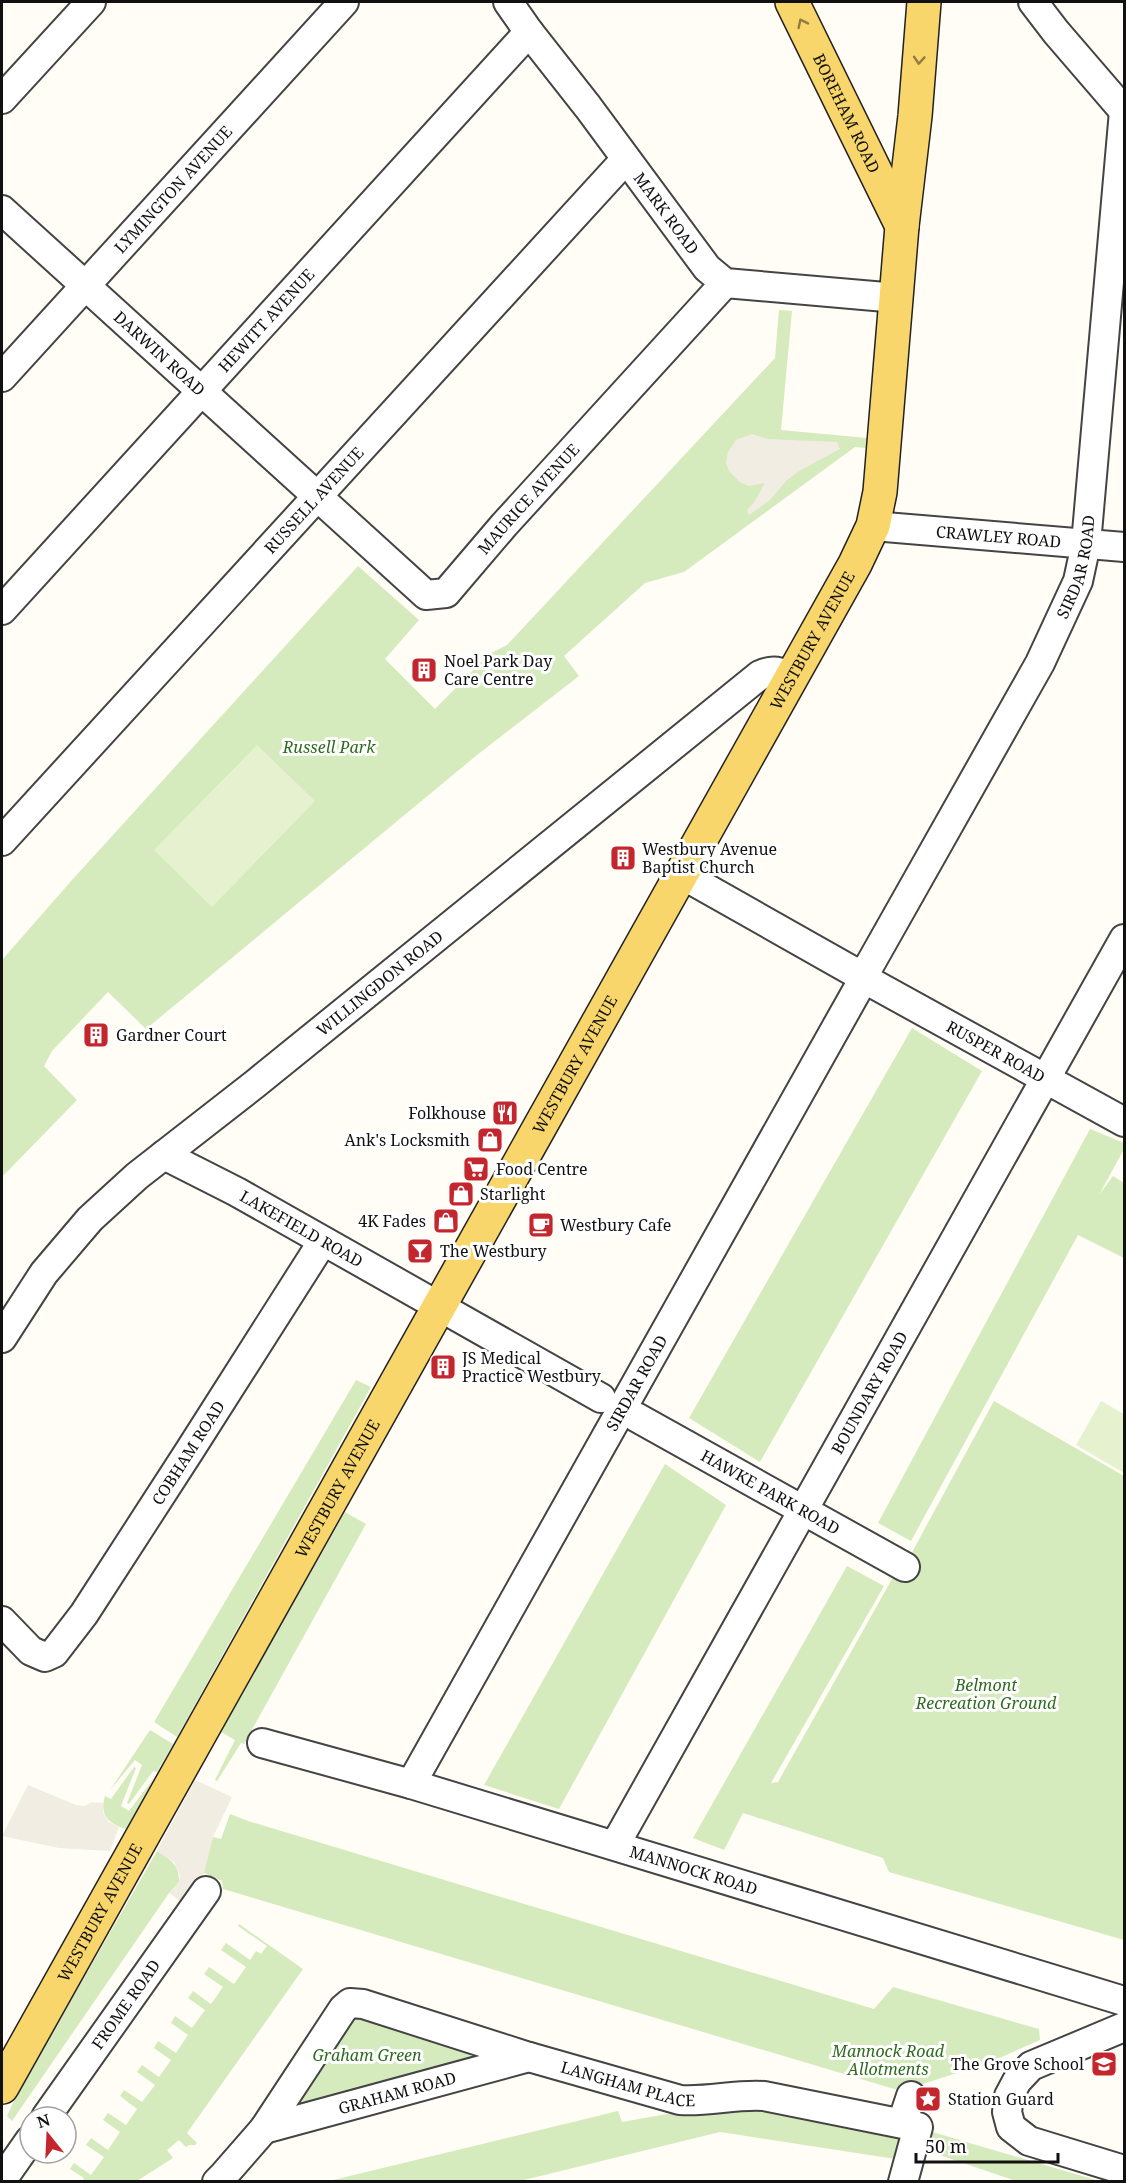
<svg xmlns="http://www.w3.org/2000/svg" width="1126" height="2183" font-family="'Noto Serif',serif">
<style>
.green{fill:#d5ebbd}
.pitch{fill:#e6f2cf}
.plaza{fill:#f1ede2}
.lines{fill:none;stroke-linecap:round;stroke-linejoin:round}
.minor-casing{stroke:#444;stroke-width:32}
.major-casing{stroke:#222;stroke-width:36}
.minor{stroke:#fff;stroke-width:28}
.major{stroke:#f9d66b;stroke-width:33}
.oneway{stroke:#917d42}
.labels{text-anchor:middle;stroke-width:6;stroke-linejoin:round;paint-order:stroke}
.street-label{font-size:16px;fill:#111;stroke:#fff}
.poi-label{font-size:16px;fill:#111;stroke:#fff;text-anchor:start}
.park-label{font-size:16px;font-style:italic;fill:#2f6b1f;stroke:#fff}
</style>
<rect width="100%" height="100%" fill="#fffdf5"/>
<path class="green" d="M779,310l13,1 -11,119 86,8 -1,10 -11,-1 -171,125 -39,11 -81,73 15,20 -102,79 -331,274 -38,-37 -56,59 -8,15 33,34 -73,75 -2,-1v-214l70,-80 286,-314 61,54 -34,39 50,50 54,-55 18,-9 268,-287z
M912,1028l70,43 -222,391 -71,-44z
M1090,1129l34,14v6l-25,46 14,-19 11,7v75l-46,-23 -167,306 -33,-18z
M356,1380l15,7 -194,350 -23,-15z
M994,1401l130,75v464l-235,-68 -6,-14 -140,-45 -19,37 -31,-12 154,-272 37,20 -113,197 7,-1 114,-203 18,-23z
M665,1464l61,41 -167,304 -75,-24z
M345,1512l21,12 -122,220 -3,-1 -24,38 -2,-1 20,-40 -14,-8z
M150,1730l23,14 -16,28 -4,-1 -24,33 -2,-1 15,-38 -7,-5 -25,30z
M134,1767l2,1 -15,38 8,5 25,-33 -28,51c-17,-5 -27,-14 -21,-33l6,3z
M230,1814l18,7 626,188 19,-22 146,42 1,11 -52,23 -87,28 -678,-202 -1,-8 -18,-8 -1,-4 10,-32 8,2z
M157,1851c13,8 23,14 22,31l-10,11 -157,228 -5,-5 9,-20z
M239,1924l64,45 -116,164 10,10 -2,2h-6l-3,2 -7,-7 -12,10 6,8 -36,23h-55l2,-3 -14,-9 4,-6 17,12 13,-18 -18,-12 5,-7 17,12 12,-18 -17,-12 5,-7 18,12 11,-16 -17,-13 4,-6 18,12 13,-17 -18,-13 5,-7 17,12 12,-17 -17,-12 4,-7 18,12 12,-18 -17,-12 4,-7 17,12 13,-18 -17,-12 5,-7 18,13 12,-17 -19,-13 5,-7 25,17 12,-17 -25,-17 5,-7 24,17 6,-9 5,3 6,-8 -29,-20z
M354,2016l13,2 103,35 1,6 -175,47z
M760,2107l139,25 3,28 -182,-28 -200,49 -195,1 293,-71 4,11 56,-10z
M929,2131l170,50h-83l-94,-32z"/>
<path class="pitch" d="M257,745l58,56 -103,106 -58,-57z
M1101,1401l23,13v59l-48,-28z"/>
<path class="plaza" d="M752,434l15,5 70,3 3,7 -41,22 -13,10 -16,19 -21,15 -2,-5 8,-9 10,-18 -16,3 -8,-3 -12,-12 -3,-8 2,-11 8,-12z
M195,1780l37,17 -19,40 -9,36 -19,32 -16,-12 10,-11 1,-7 -6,-13 -17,-11z
M28,1785l48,20 9,1 7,-4 11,1v9l6,10 10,5 -9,24 -51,-3 -57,-12z"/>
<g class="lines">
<defs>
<g id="minor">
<path id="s1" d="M508,2l21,30 59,75 119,161 18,15 172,15"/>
<path d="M1033,2l23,30 68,79"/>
<path d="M2,99l89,-97"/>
<path id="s2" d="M2,210l424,385 20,-2 58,-68 221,-242"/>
<path id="s3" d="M2,377l342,-375"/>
<path id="s4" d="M873,526l251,21"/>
<path id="s5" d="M2,610l527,-578"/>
<path id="s6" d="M2,841l624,-682"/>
<path id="s7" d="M681,874l175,99 6,-1 7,-6 171,-303 38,-82 8,-37 38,-433"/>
<path id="s8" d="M164,1155l73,37 364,206"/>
<path id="s9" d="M2,1338l42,-65 46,-54 47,-43 118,-92 505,-409c13,-6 20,-4 31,3"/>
<path id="s10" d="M636,1417l269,150"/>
<path id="s11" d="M2,1621l29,30 14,6 9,-4 30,-39 106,-164 133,-209"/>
<path id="s12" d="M262,1743l149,41 713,217"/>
<path id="s13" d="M411,1784l448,-797 6,-4h7l252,139"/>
<path id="s14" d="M615,1845l509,-906"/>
<path d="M1124,2027l-93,39 -14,15 -8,15 -2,16 4,15 18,14 95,29"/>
<path id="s15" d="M46,2117l160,-226"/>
<path d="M902,2123l9,-27"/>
<path id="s16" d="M264,2129l265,-72"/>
<path d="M2,2180l28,-40"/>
<path id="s17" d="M217,2182l6,-6 41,-47 79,-120 7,-6 13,1 166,53 151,43c28,2 56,-6 84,-4l154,31 -15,55"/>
</g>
<g id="major">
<path id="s18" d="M792,2l110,224"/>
<path id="s19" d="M2,2087l853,-1523 18,-38 7,-34 22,-266 13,-110 9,-114"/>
</g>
</defs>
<use href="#minor" class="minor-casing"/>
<use href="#major" class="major-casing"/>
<use href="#minor" class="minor"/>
<use href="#major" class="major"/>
</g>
<defs><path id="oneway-chevron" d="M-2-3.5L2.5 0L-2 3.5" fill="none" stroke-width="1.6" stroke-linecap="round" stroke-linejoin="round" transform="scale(1.5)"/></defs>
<g class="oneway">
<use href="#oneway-chevron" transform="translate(802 23) rotate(-116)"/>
<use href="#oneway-chevron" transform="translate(919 60) rotate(94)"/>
</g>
<defs>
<symbol id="building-square" viewBox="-11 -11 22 22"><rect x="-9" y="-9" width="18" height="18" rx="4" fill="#c4262e" stroke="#fff"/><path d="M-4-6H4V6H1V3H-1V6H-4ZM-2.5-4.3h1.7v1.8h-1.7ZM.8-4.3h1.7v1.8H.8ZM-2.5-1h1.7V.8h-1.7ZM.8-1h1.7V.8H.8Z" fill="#fff"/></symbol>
<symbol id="restaurant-square" viewBox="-11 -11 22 22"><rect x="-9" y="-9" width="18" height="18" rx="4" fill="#c4262e" stroke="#fff"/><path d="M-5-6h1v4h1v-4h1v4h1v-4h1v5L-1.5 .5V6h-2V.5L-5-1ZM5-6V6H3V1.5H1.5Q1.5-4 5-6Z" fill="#fff"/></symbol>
<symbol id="shop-square" viewBox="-11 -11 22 22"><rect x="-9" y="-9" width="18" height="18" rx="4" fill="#c4262e" stroke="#fff"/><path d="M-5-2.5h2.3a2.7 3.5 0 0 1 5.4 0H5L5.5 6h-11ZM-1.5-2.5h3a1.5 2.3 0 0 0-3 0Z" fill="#fff"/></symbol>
<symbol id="supermarket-square" viewBox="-11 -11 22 22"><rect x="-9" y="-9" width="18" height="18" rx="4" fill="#c4262e" stroke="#fff"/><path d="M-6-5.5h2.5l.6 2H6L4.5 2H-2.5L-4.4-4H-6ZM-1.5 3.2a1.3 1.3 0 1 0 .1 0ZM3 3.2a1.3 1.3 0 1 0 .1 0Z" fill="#fff"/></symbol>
<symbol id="cafe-square" viewBox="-11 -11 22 22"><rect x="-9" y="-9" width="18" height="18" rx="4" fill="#c4262e" stroke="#fff"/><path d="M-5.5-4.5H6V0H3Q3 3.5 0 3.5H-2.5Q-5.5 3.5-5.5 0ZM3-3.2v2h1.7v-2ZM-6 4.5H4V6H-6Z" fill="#fff"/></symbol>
<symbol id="bar-square" viewBox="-11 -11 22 22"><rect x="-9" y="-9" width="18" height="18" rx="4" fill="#c4262e" stroke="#fff"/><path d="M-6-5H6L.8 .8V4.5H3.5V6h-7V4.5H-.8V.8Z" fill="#fff"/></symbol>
<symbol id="school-square" viewBox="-11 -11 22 22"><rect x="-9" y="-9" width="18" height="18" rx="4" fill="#c4262e" stroke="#fff"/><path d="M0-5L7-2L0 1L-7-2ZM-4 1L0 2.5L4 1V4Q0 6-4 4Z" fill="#fff"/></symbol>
<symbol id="sight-square" viewBox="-11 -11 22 22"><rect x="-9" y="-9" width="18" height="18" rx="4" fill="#c4262e" stroke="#fff"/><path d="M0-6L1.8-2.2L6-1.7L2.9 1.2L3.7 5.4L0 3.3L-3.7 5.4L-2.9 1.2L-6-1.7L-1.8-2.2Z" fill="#fff"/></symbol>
</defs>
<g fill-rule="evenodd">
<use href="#building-square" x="409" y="655" width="30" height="30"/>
<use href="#building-square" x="608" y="843" width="30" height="30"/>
<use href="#building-square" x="81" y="1020" width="30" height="30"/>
<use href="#restaurant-square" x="490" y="1098" width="30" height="30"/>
<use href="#shop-square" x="475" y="1125" width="30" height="30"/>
<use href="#supermarket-square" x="461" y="1154" width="30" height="30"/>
<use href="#shop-square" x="446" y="1179" width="30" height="30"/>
<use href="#shop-square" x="431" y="1206" width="30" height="30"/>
<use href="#cafe-square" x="526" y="1210" width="30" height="30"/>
<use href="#bar-square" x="405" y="1236" width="30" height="30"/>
<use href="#building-square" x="428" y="1352" width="30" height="30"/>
<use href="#school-square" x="1089" y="2049" width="30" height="30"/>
<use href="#sight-square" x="913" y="2084" width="30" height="30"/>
</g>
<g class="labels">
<g class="street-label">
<text dy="6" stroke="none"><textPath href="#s18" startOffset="124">BOREHAM ROAD</textPath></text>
<text dy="6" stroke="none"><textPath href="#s3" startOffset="254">LYMINGTON AVENUE</textPath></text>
<text dy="6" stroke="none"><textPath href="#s1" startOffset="264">MARK ROAD</textPath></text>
<text dy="6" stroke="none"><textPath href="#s5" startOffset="392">HEWITT AVENUE</textPath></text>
<text dy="6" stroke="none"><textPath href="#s2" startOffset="213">DARWIN ROAD</textPath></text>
<text dy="6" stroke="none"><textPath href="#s2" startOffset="718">MAURICE AVENUE</textPath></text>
<text dy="6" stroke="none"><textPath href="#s6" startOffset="462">RUSSELL AVENUE</textPath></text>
<text dy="6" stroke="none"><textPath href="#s4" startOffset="126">CRAWLEY ROAD</textPath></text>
<text dy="6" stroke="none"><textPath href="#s7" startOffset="668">SIRDAR ROAD</textPath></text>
<text dy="6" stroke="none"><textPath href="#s19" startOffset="1658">WESTBURY AVENUE</textPath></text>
<text dy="6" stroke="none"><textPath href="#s9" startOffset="522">WILLINGDON ROAD</textPath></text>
<text dy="6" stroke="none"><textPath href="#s13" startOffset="1070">RUSPER ROAD</textPath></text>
<text dy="6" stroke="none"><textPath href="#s19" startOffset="1172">WESTBURY AVENUE</textPath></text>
<text dy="6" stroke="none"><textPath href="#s8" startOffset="156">LAKEFIELD ROAD</textPath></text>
<text dy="6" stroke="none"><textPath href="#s13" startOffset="460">SIRDAR ROAD</textPath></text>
<text dy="6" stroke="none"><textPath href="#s14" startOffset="519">BOUNDARY ROAD</textPath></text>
<text dy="6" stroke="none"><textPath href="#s11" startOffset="308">COBHAM ROAD</textPath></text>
<text dy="6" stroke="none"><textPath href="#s19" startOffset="686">WESTBURY AVENUE</textPath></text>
<text dy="6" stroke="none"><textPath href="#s10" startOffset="154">HAWKE PARK ROAD</textPath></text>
<text dy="6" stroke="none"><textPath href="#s12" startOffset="450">MANNOCK ROAD</textPath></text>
<text dy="6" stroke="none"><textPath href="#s19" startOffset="200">WESTBURY AVENUE</textPath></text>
<text dy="6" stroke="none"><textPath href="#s15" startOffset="138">FROME ROAD</textPath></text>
<text dy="6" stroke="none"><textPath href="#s17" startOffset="514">LANGHAM PLACE</textPath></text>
<text dy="6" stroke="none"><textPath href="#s16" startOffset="138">GRAHAM ROAD</textPath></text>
</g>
<g class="poi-label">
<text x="444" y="667">Noel Park Day<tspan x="444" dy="18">Care Centre</tspan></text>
<text x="642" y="855">Westbury Avenue<tspan x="642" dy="18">Baptist Church</tspan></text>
<text x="116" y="1041">Gardner Court</text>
<text x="486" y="1119" text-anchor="end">Folkhouse</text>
<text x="470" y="1146" text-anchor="end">Ank's Locksmith</text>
<text x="496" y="1175">Food Centre</text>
<text x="480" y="1200">Starlight</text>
<text x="426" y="1227" text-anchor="end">4K Fades</text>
<text x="560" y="1231">Westbury Cafe</text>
<text x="440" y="1257">The Westbury</text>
<text x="462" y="1364">JS Medical<tspan x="462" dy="18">Practice Westbury</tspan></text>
<text x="1084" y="2070" text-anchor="end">The Grove School</text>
<text x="948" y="2105">Station Guard</text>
</g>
<g class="park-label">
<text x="329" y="753">Russell Park</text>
<text x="986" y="1691">Belmont<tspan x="986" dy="18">Recreation Ground</tspan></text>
<text x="888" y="2057">Mannock Road<tspan x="888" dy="18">Allotments</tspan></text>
<text x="367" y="2061">Graham Green</text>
</g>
</g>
<rect width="1126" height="2183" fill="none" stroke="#111111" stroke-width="6"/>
<g transform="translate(48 2135) rotate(342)"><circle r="28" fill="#ffffff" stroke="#a0a0a0" stroke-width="1.5"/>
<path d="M0-4.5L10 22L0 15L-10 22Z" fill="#c4262e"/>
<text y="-9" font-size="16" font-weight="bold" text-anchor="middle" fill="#111111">N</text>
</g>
<path d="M916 2153v9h142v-9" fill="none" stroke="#111111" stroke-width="3"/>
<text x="925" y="2153" font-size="18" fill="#111111" stroke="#ffffff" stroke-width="4.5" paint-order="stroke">50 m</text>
</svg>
